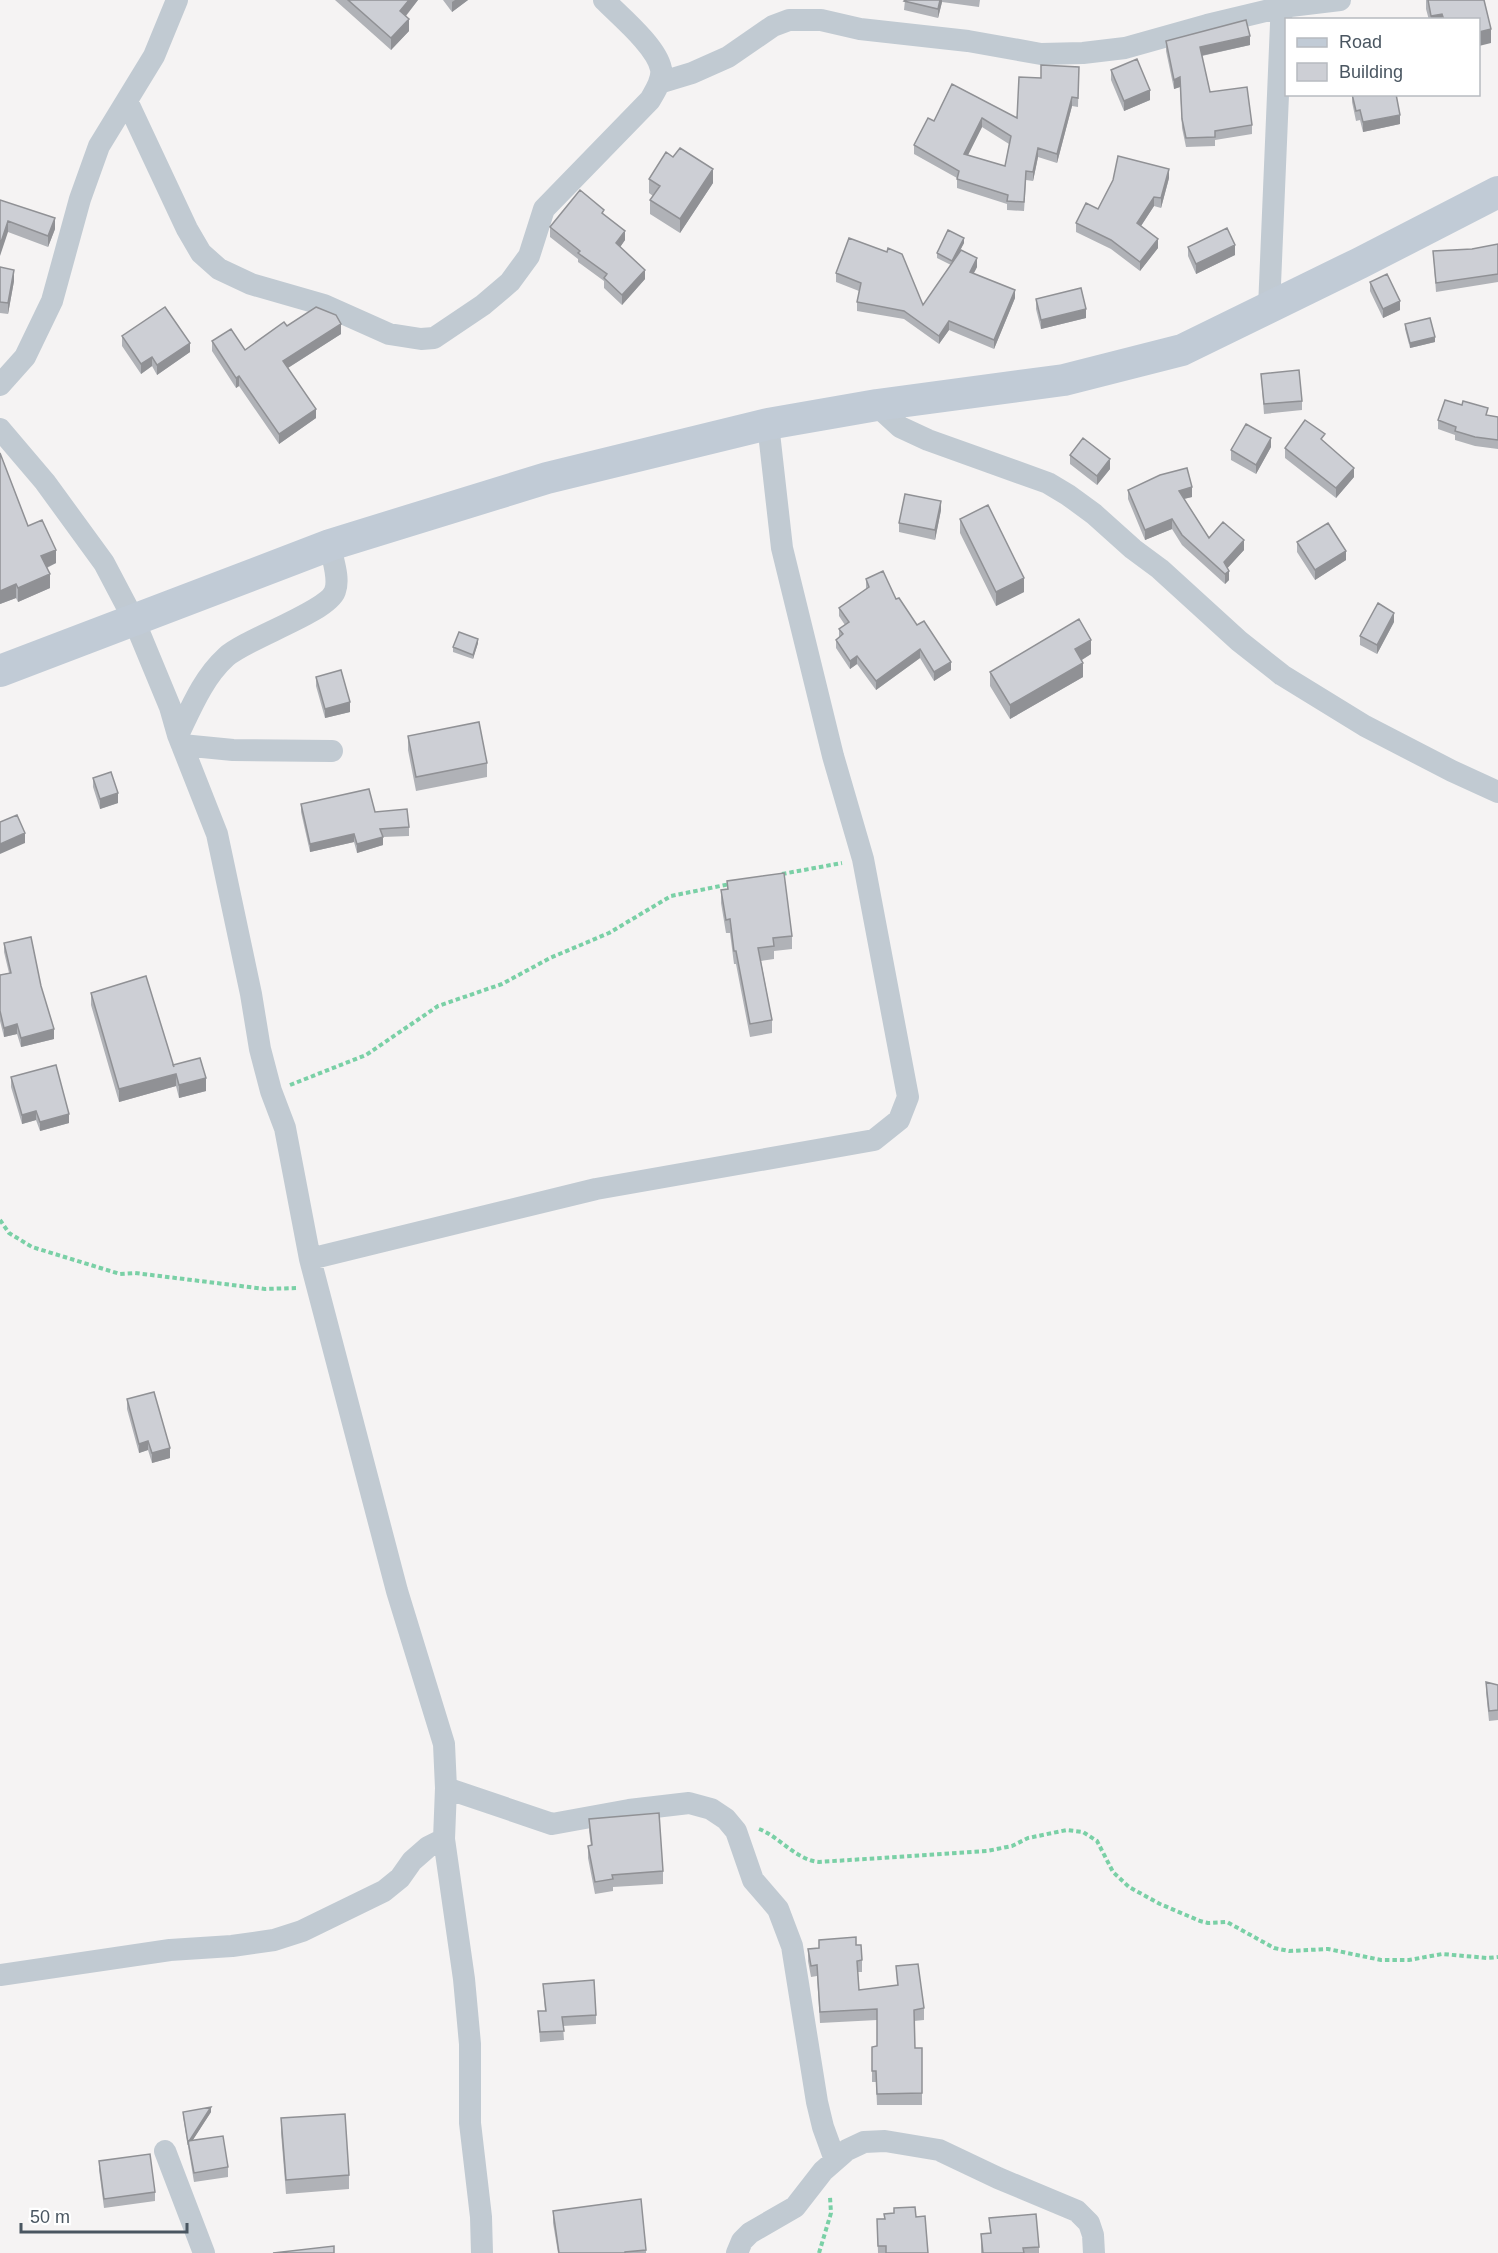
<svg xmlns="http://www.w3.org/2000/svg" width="1498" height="2253" font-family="Helvetica,sans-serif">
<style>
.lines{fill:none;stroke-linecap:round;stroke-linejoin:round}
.path{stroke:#7ad0a6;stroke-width:4;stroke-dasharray:4.5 3;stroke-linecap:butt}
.street{stroke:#c1cad2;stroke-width:22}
.secondary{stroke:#c1cbd6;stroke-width:32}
.wall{fill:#b0b2b7;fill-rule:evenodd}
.shaded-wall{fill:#909195}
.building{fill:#cdcfd5;stroke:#909195;stroke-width:1.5;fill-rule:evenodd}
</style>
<rect width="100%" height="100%" fill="#f5f3f3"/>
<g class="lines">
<path class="path" d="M782,874l60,-11
M290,1085l76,-30 72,-49 64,-22 48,-26 59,-25 62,-37 59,-12
M0,1220l9,13 23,14 88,27 15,-1 130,16 31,-1
M759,1829c21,8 37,31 60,33l168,-11 25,-5 16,-8 39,-8 16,2 14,9 16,31 16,15 31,17 40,17 8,2 19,-1 47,26 15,3 39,-2 53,11h28l33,-6 45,4 11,-1
M819,2253l12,-40 -1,-16"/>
<path class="street" d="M659,83l33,-10 36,-16 45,-31 16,-6h32l39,9 108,12 73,13 42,-1 42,-5 82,-23 75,-18 58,-7
M127,101l60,128 14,24 18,16 32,15 73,21 65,29 32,5 13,-1 49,-33 27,-23 19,-26 15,-47 106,-109c5,-9 13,-20 11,-31 -4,-22 -40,-52 -57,-69
M1269,308l13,-308
M0,385l25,-28 27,-56 28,-102 19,-53 55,-90 23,-56
M876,405l24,22 28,13 120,43 20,12 26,19 39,35 27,20 79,72 43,34 83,51 87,45 46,21
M0,429l45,53 59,81 30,57 36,87 8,28 39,99 34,160 9,55 11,42 14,37 25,131 87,332 47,153 2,44 -2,51 20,140 6,65v79l11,94 1,36
M178,735c13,-27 25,-57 48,-78 21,-19 102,-45 109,-66 5,-13 -3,-33 -5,-46
M182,745l51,5 99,1
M310,1259l286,-70 278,-49 25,-20 9,-23 -45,-238 -30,-103 -51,-208 -14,-124
M446,1788l106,36 77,-14 60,-7 22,6 15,10 10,12 17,49 25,29 14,37 25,156 6,25 12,33
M0,1975l170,-25 62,-4 42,-6 28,-9 82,-40 16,-13 12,-17 16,-14 16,-8
M165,2151l39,102
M737,2253l5,-12 8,-8 45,-26 28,-36 24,-21 17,-8 21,-1 54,9 59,28 79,33 12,12 4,12 1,18"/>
<path class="secondary" d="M0,671l330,-126 217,-67 221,-54 109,-19 187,-25 118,-30 178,-87 138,-71"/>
</g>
<path class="wall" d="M335,0h83l-12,16 3,15 -18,19z
M443,0h25l-16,12z
M905,0h75l-1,7 -37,-5 -4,16 -34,-8z
M1426,0h58l7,43 -12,-23h-50l-3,-11z
M1166,41l84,4 -48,11 8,36 42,33v9l-37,6v6l-29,1 -4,-19 -2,-41 -6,2 -8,-38z
M1079,67l-1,40 -6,-1 -15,57 -19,-6 -5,24 -7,-1 -2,31 -17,-1v-6l-50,-16v-10l-43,-24v-9l20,-24 18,-37 65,34 24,-40zM982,127l27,17 -4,22 -37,-11z
M1111,70l39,30 -26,11 -13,-31z
M1352,94l48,30 -37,8 -3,-12 -4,1 -4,-19z
M1169,178l-8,30 -7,-2 -13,20 17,22 -18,23 -29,-22 -35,-17v-9l22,-14z
M649,179l64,4 -33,50 -30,-19v-14l3,-4 -4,-3z
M0,200l55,29 -7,18 -40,-15z
M604,215l21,25 -5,7 25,32 -23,26 -18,-17v-7l-26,-19v-3l-28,-22v-10z
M964,243l-6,11 19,13 -3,6 41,25 -21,51 -45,-19 -10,14 -35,-25 -47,-8v-9l2,-11 -23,-9v-9l87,32 28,-40 -14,-7v-5z
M1498,244v38l-62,10 -3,-41 39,-2z
M1188,247l47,8 -39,19 -8,-18z
M0,267l14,14 -6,33 -8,-1z
M1370,282l30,28 -17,8 -13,-27z
M1036,299l50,19 -45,11 -5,-20z
M1405,324l30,18 -25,6 -5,-19z
M287,326l54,8 -53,34 28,50 -37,26 -40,-58 -3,2 -24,-37v-10l33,9z
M122,336l68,16 -33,23 -5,-9 -11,8 -19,-28z
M1261,374l41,27v9l-38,4z
M1488,416l10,1v32l-23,-3 -20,-6v-5l-17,-6v-9z
M1325,442l29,35 -18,21 -51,-40v-10z
M1271,447l-15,27 -25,-14v-10z
M0,453l28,73 28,37 -9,5 3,20 -32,14 -2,-4 -16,6z
M1070,455l40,14 -13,16 -27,-21z
M1128,490l64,7 -8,2 25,39 35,12 -17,18 2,12 -4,4 -43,-39 -10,-16 -27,11 -17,-41z
M941,510l-6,30 -36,-8v-9z
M960,519l64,73 -28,14 -36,-73z
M1297,542l49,18 -31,20 -18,-28z
M866,579l30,20 55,71 -17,11 -14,-23 -44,32 -19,-26 -7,5 -14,-21v-8l3,-3v-8l6,-4 -6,-9v-8l27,-19z
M1394,622l-17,32 -17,-9v-9z
M478,643l-5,16 -20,-7v-5z
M1091,654l-9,6 1,17 -73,42 -20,-33v-14z
M316,677l34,35 -25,6 -9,-32z
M408,736l79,27v14l-71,14 -8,-41z
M93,778l25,25 -18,6 -7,-22z
M301,804l74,8 34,15v9l-26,1v8l-26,8 -3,-11 -44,10 -9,-40z
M727,881l65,55v13l-18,2v8l-13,2 11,59v13l-22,4 -14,-73h-2l-4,-31h-4l-5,-30v-13l6,-1z
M4,943l37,43 13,53 -33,8 -4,-13 -13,3 -4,-16v-46l9,-2 -5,-21z
M91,993l82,72 33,26 -27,7 -3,-12 -57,16 -28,-97z
M11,1077l58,46 -29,8 -4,-11 -14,4 -11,-37z
M127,1399l43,59 -18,5 -4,-13 -9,3 -12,-44z
M1486,1682l12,3v35l-9,1 -3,-29z
M589,1819l74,52v13l-50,3v4l-18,3 -7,-36v-12h3l-2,-15z
M819,1940l37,5 6,15v12h-4l1,18 38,-5 -1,-19 28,42v12l-10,1 1,27h7v57h-45l-1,-23h-4v-35l5,-1v-26l-57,3 -3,-47 -6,1 -3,-16v-12l11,-1z
M543,1984l53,31v9l-33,2 1,14 -24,2 -2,-31h7z
M183,2112h28l-19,29 36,26v10l-34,5 -11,-66z
M281,2118l68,57v14l-63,5 -5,-61z
M99,2161l56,31v9l-51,7 -5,-38z
M553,2211l93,39v3h-88l-5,-30z
M916,2217l12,36h-50l-1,-34z
M989,2218l50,29v6h-58v-19l9,-1z"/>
<path class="shaded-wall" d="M409,0h9l-18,23v-12z
M455,0h13l-16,12v-10z
M940,0h2v2l-4,16v-9z
M1442,14v6h-11v-4z
M409,19v12l-18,19v-12z
M1491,29v14l-12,3v-14z
M1250,36v9l-50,11v-9z
M1180,77v10l-6,2v-9z
M1150,90v10l-26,11v-10z
M1072,97v9l-15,57v-9z
M1400,115v9l-37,8v-10z
M982,118v9l-18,36v-9z
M1038,148v9l-5,24v-9z
M713,169v14l-33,50v-14z
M1169,169v9l-8,30v-10z
M1154,197v9l-17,26v-9z
M55,218v11l-7,18v-11z
M8,221v11l-8,24v-11z
M625,231v9l-9,13v-10z
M964,238v5l-12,23v-5z
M1158,239v9l-18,23v-9z
M1235,245v10l-39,19v-10z
M977,258v9l-7,13v-8z
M14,270v11l-6,33v-11z
M645,270v9l-23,26v-10z
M1015,290v8l-21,51v-9z
M1400,301v9l-17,8v-9z
M1086,309v9l-45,11v-9z
M949,321v9l-10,14v-8z
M341,324v10l-58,37v-10z
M1435,337v5l-25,6v-5z
M190,343v9l-33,23v-10z
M152,357v9l-11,8v-10z
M239,376v10l-3,2v-10z
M316,409v9l-37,26v-10z
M1271,438v9l-15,27v-9z
M1110,459v10l-13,16v-9z
M1354,468v9l-18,21v-10z
M1192,487v10l-13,3v-9z
M941,501v9l-6,30v-10z
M1172,519v10l-27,11v-10z
M1244,540v10l-20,22v-10z
M56,550v13l-15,7v-14z
M1346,551v9l-31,20v-10z
M1229,571v9l-4,4v-10z
M50,574v14l-32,14v-14z
M1024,578v14l-28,14v-14z
M16,584v14l-16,6v-13z
M1394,613v9l-17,32v-9z
M478,639v4l-5,16v-4z
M1091,640v14l-16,10v-15z
M920,649v9l-44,32v-9z
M857,656v8l-7,5v-8z
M951,662v8l-17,11v-9z
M1083,663v14l-73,42v-14z
M350,702v10l-25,6v-9z
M118,793v10l-18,6v-10z
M25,833v10l-25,11v-10z
M354,834v8l-44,10v-8z
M383,837v8l-26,8v-9z
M17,1024v10l-13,3v-9z
M54,1029v10l-33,8v-9z
M176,1074v12l-57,16v-13z
M206,1078v13l-27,7v-13z
M36,1111v9l-14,4v-9z
M69,1114v9l-29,8v-9z
M148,1441v9l-9,3v-9z
M170,1448v10l-18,5v-10z
M211,2107v5l-22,34v-4z"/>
<path class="building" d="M348,0h61l-9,11 9,8 -18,19z
M905,0h35l-2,9 -34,-8z
M1428,0h56l7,29 -12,3v-12h-35l-2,-6 -11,2z
M1246,20l4,16 -50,11 10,45 37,-5 5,38 -37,6v6l-29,1 -4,-19 -2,-42 -6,3 -8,-39z
M1137,59l13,31 -26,11 -13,-31z
M1041,65l38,2 -1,31 -6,-1 -15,57 -19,-6 -5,24 -7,-1 -2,31 -17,-1 1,-6 -51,-16 2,-8 -45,-26 14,-27 6,3 18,-37 65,34 2,-41 22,1zM982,118l29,18 -6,30 -41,-12z
M1352,94h44l4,21 -37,7 -3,-12 -4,1z
M680,148l33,21 -33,50 -30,-19 10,-14 -11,-7 17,-27 7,5z
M1118,156l51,13 -8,29 -7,-1 -17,26 21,16 -18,23 -29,-22 -35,-17 10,-20 12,6 15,-29z
M580,190l24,20 -2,3 23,18 -9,12 29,27 -23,25 -18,-17 3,-4 -29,-21 2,-2 -30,-24z
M0,200l55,18 -7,18 -40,-15 -8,24z
M1227,228l8,17 -39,19 -8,-17z
M948,230l16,8 -12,23 -15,-8z
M849,238l38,14 1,-4 14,6 21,51 38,-55 16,8 -7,14 45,18 -21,50 -45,-19 -10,15 -35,-25 -47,-9 4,-19 -25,-10z
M1498,244v30l-62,9 -3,-32 39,-2z
M0,267l14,3 -6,33 -8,-1z
M1387,274l13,27 -17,8 -13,-27z
M1081,288l5,21 -45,11 -5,-21z
M165,307l25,36 -33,22 -5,-8 -11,7 -19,-28z
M316,307l20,8 5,9 -58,37 33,48 -37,25 -40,-58 -3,2 -24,-37 19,-12 14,21 39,-28 3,4z
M1430,318l5,19 -25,6 -5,-19z
M1299,370l3,31 -38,3 -3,-30z
M1445,400l17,5 1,-4 25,7 -2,7 12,2v23l-23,-3 -20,-6 1,-4 -18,-7z
M1305,420l20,14 -4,5 33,29 -18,20 -51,-40z
M1246,424l25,14 -15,27 -25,-15z
M1083,438l27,21 -13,17 -27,-21z
M0,453l28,73 14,-6 14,30 -15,6 9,18 -32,14 -2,-4 -16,7z
M1187,468l5,19 -13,4 30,47 14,-16 21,18 -20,22 5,9 -4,3 -43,-39 -10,-16 -27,11 -17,-40 32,-15z
M905,494l36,7 -6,29 -36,-7z
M988,505l36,73 -28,14 -36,-73z
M1328,523l18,28 -31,19 -18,-28z
M883,571l13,28 3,-1 18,27 7,-4 27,41 -17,10 -14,-23 -44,32 -19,-25 -7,5 -14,-21 7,-6 -4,-5 10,-7 -10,-14 30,-21 -3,-8z
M1378,603l16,10 -17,32 -17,-9z
M1079,619l12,21 -16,9 8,14 -73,42 -20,-33z
M459,632l19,7 -5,16 -20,-8z
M341,670l9,32 -25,7 -9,-32z
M479,722l8,41 -71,14 -8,-41z
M111,772l7,21 -18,6 -7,-21z
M369,789l6,23 32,-3 2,18 -29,2 3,8 -26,7 -3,-10 -44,10 -9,-40z
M17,815l8,18 -25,11v-22z
M784,873l8,63 -19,2 1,8 -16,2 14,72 -22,4 -14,-73h-2l-4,-32 -4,1 -5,-30 7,-1 -1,-8z
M31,937l10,49 13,43 -33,9 -4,-14 -13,4 -4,-17v-36l11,-2 -7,-30z
M146,976l28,91 -1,-2 27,-7 6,20 -27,7 -3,-11 -57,15 -28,-96z
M56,1065l13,49 -29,8 -4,-11 -14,4 -11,-38z
M154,1392l16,56 -18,5 -4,-12 -9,3 -12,-45z
M1486,1682l12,3v25l-9,1z
M659,1813l4,58 -51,4 1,4 -18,3 -7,-36 4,-1 -3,-26z
M856,1937v8h5l1,15 -5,1 2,29 39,-5 -2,-19 22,-2 6,44 -10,2 1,38h7v45l-45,1 -1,-23h-4v-24l5,-1v-37l-57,3 -3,-47 -6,1 -3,-17 11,-1v-8z
M594,1980l2,35 -34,2 2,14 -24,1 -2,-21h8l-3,-27z
M211,2107l-23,36 -5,-31z
M345,2114l4,61 -63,5 -5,-62z
M223,2136l5,31 -34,6 -6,-32z
M150,2154l5,38 -51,7 -5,-38z
M641,2199l5,51 -21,2v1h-66l-6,-42z
M915,2207l1,10 9,-1 3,37h-42v-7h-8l-1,-27h8l-1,-5 10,-1v-5z
M1036,2214l3,33 -16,1 1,5h-41l-2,-19 10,-1 -2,-15z
M334,2246v7h-61z"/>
<rect x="1285" y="18" width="195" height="78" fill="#ffffff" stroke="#b7bbc0" stroke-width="1.5"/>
<rect x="1297" y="38" width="30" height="9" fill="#c1cbd6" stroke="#b7bbc0" stroke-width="1.5"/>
<text x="1339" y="48" font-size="18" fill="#4a5661">Road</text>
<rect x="1297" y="63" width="30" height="18" fill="#cdcfd5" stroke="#b7bbc0" stroke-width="1.5"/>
<text x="1339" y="78" font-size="18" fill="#4a5661">Building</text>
<path d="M21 2223v9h166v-9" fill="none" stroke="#4a5661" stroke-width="3"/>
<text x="30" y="2223" font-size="18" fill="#4a5661" stroke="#ffffff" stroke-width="4.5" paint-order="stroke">50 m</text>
</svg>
